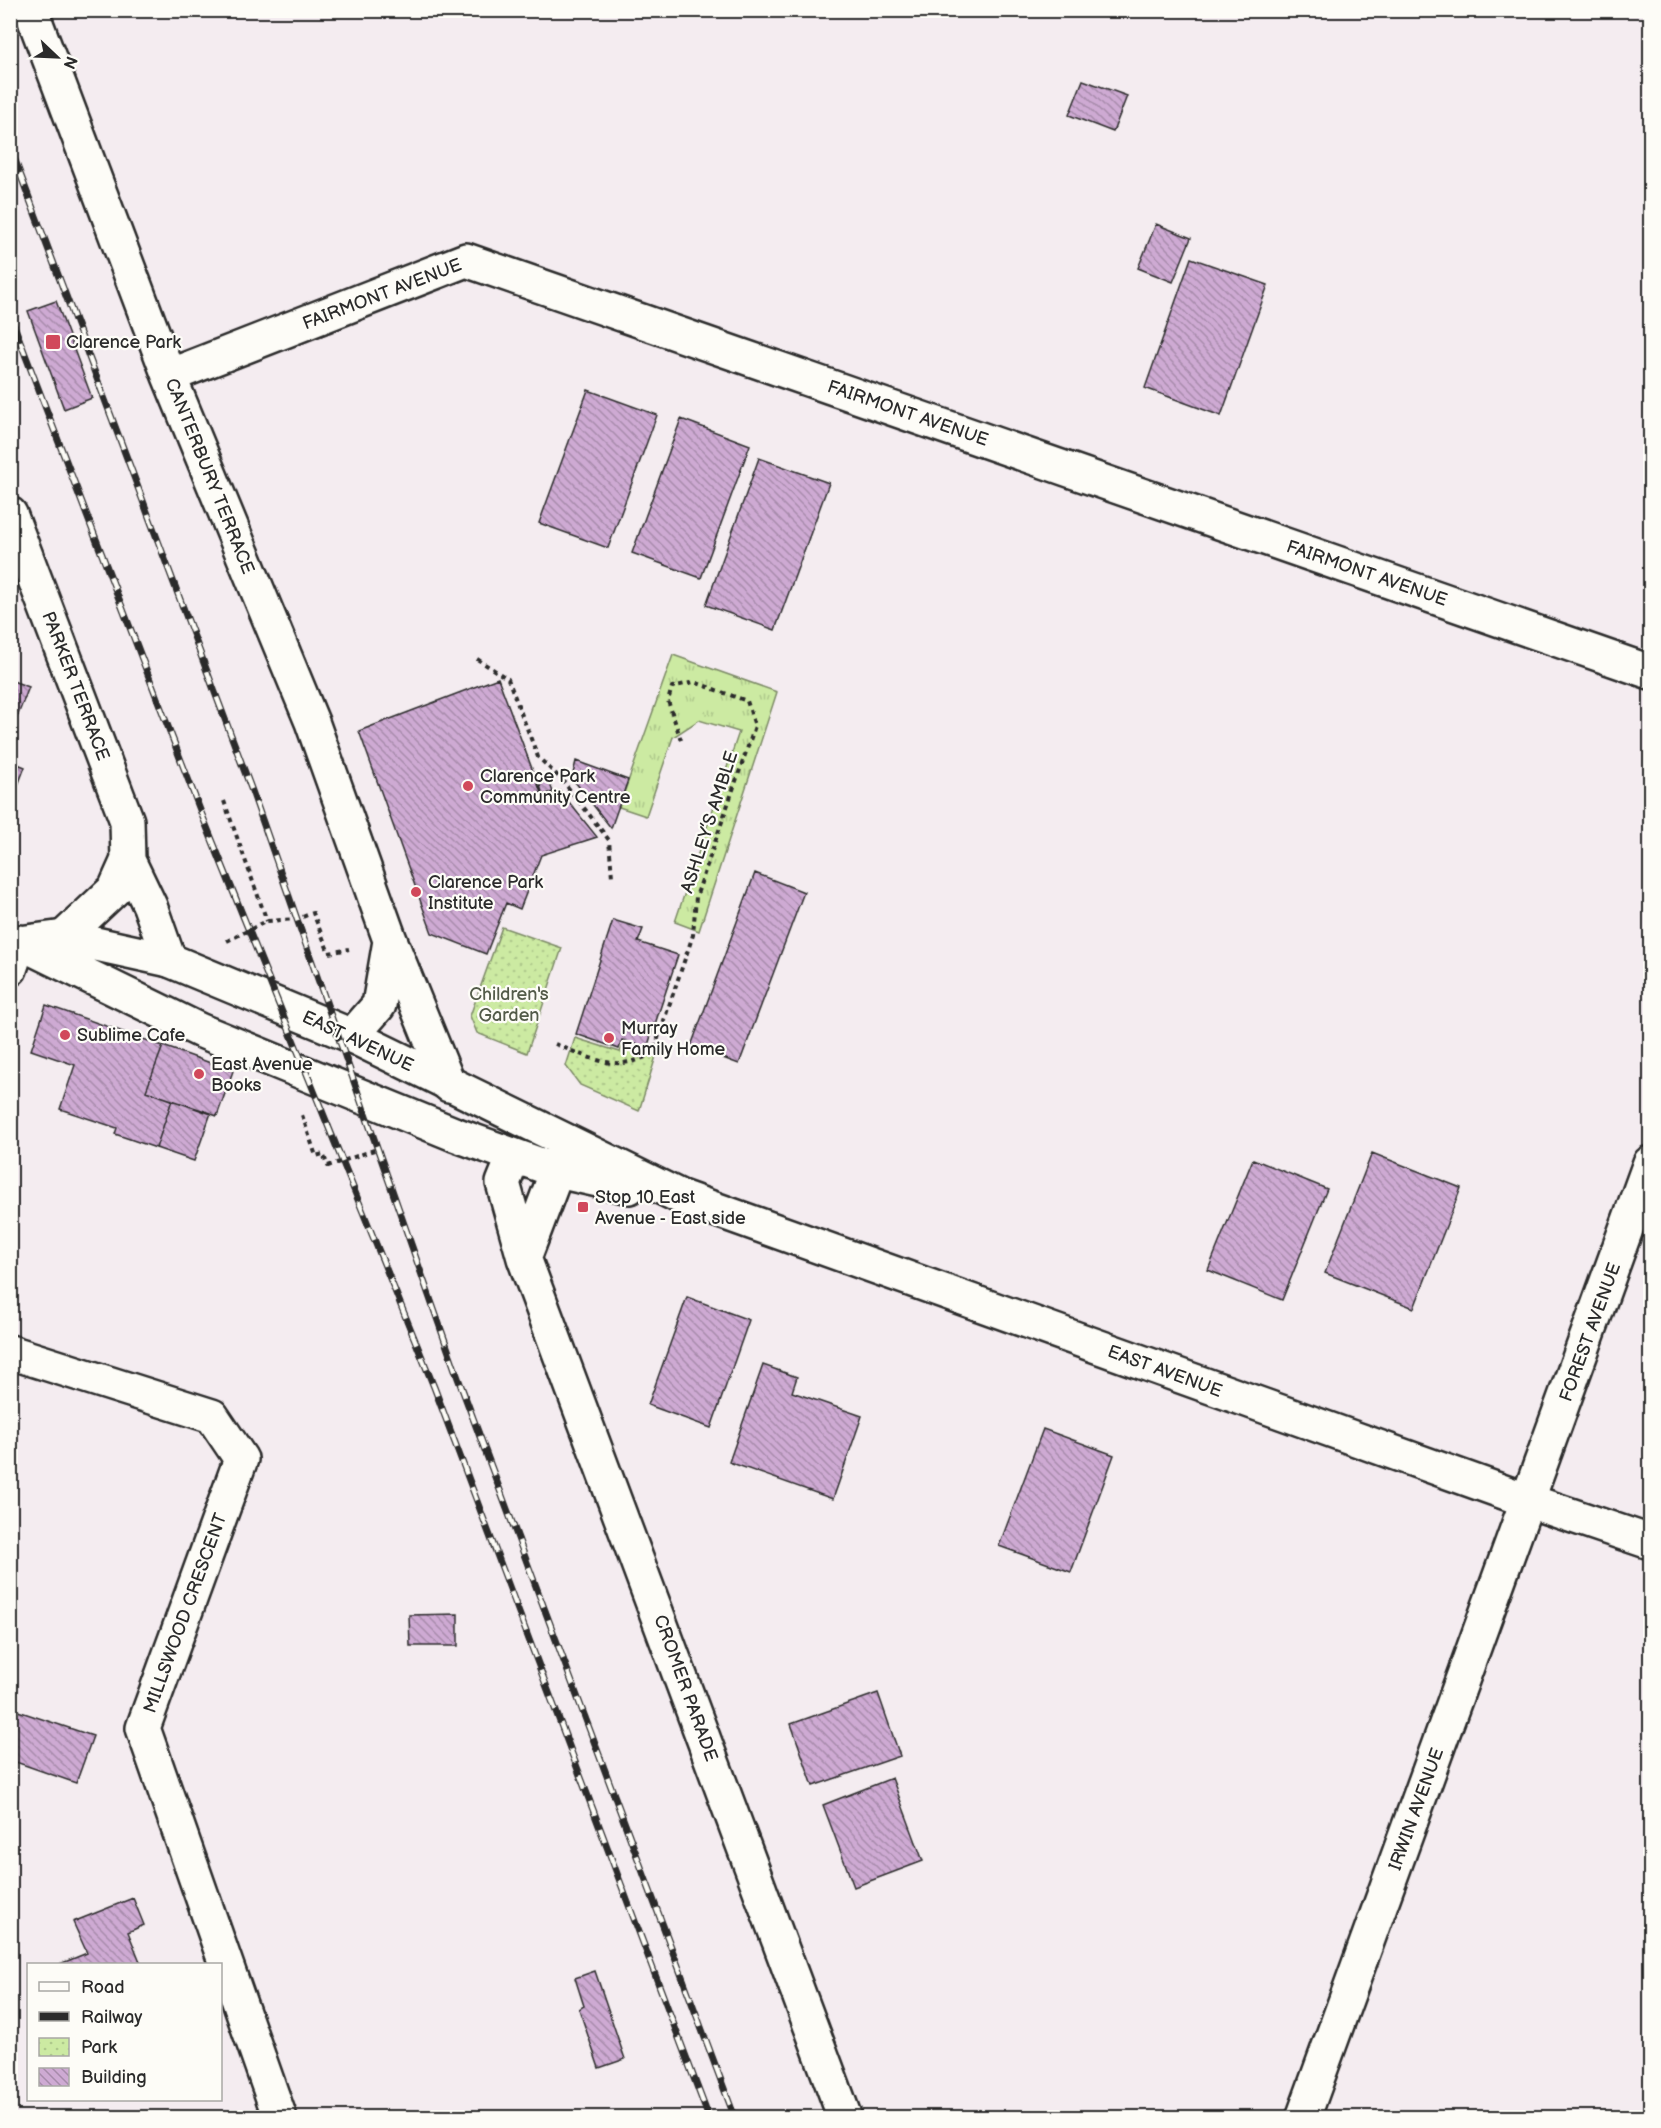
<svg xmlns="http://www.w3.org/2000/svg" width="1661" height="2128" font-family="'Balsamiq Sans',sans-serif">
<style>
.grass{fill:url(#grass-tufts);stroke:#7c8a66;stroke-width:1.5}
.park{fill:url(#park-dots);stroke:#7c8a66;stroke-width:1.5}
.building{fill:url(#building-back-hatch);stroke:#2b2b2b;stroke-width:1.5}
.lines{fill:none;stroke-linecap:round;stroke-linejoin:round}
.minor-casing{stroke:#2b2b2b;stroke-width:38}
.tertiary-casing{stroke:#2b2b2b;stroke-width:38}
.path{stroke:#2b2b2b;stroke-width:4;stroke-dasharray:4.5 4.5;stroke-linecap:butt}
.minor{stroke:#fdfcf7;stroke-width:33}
.tertiary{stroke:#fdfcf7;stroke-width:33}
.rail-casing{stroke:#2b2b2b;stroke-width:7}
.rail{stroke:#fdfcf7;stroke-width:4.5;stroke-dasharray:14;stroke-linecap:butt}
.poi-dot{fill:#d1495b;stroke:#fdfcf7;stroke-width:2}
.labels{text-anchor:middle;stroke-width:4.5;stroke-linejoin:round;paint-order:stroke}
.street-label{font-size:18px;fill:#2b2b2b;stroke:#fdfcf7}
.poi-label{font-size:18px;fill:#2b2b2b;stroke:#fdfcf7;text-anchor:start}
.park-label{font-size:18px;fill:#535b49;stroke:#fdfcf7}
</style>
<defs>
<pattern id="grass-tufts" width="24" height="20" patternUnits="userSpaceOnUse" patternTransform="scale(1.5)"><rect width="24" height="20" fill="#cceaa2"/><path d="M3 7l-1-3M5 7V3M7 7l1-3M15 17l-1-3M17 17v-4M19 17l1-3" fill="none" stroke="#afc98c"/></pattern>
<pattern id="park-dots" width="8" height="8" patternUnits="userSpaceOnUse" patternTransform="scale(1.5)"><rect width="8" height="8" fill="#cceaa2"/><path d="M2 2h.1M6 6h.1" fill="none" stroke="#afc98c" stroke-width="1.8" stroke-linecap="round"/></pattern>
<pattern id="building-back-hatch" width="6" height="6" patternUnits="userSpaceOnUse" patternTransform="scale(1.5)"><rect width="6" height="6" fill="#ceaad3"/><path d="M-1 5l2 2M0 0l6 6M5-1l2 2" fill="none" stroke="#a78bab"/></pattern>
</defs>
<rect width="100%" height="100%" fill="#f4ecf0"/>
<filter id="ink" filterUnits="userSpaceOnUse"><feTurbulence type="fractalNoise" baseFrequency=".0167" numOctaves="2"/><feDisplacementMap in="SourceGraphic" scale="12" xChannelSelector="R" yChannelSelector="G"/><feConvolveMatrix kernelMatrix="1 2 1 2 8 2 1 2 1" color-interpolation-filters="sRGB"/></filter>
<g filter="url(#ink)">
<path class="grass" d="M673,655l104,37 -78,239 -24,-9 64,-190 -40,-12 -26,17 -27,79 -27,-9z"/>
<path class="park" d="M502,927l60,21 -35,105 -50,-20 -7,-17z
M575,1038l45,14 4,-9 33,10 -18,58 -59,-26 -14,-19z"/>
<path class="building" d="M1083,80l44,16 -14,36 -44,-17z
M1156,224l35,14 -18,44 -35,-14z
M1191,258l77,27 -47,131 -76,-28z
M56,301l36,97 -28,11 -36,-98z
M588,390l69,25 -49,133 -69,-25z
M681,419l69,26 -49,133 -69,-25z
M759,458l70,25 -54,147 -69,-25z
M498,678l45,120 17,-7 37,46 -56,18 -21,54 -14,-6 -20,51 -54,-21 -73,-202z
M10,680l19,7 -19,48z
M10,761l15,6 -15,39z
M576,761l52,19 -17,48 -39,-50z
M547,776l6,16 -10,3 -5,-16z
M755,873l49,19 -65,172 -48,-18z
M613,920l30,9 -5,13 40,13 -31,93 -25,-8 -3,9 -43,-15z
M46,1005l117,41 -17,45 26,9 -16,48 -41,-14 2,-6 -57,-19 15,-44 -44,-15z
M163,1046l70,25 -16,45 -71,-25z
M172,1100l39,13 -17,48 -38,-13z
M1372,1153l89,35 -47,120 -89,-35z
M1253,1159l74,30 -45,111 -74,-30z
M687,1297l62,23 -38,108 -63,-23z
M763,1365l34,12 -5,15 70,24 -29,83 -104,-37z
M1043,1429l71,26 -43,117 -72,-26z
M458,1614v32h-48l-1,-31z
M878,1693l22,63 -87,30 -22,-62z
M18,1711l75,25 -17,47 -66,-23v-27z
M892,1778l31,83 -69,26 -31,-82z
M133,1898l11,27 -16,7 13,32h-81l27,-11 -14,-31z
M595,1971l30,88 -26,9 -20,-59 5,-3 -9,-28z"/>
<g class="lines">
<defs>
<path id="minor" d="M31,10l138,366 143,346 78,218 59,145
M169,376l297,-116 1184,412
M10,514l117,307 1,39 22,46 19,54
M64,937l51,-48 13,-29
M10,969l9,-26
M352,1036l27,-31 11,-64
M514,1156l-11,27 21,75 321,860
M524,1258l33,-87
M10,1352l202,64 29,43 -98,269 137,390
M1303,2118l347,-955"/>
<path id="tertiary" d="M19,942l180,88 255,104 103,37 72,16
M19,943l45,-6 105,23 183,76 329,161 848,304 121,41"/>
</defs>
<use href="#minor" class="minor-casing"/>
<use href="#tertiary" class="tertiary-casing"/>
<path class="path" d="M477,659l31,20 30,78 25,24 46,59 3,37
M224,801l43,120
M227,941l40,-20 30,-2 16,-6 16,40 20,-4
M555,1044c36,14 62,30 98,9l40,-118 3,-38 59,-171 -8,-25 -53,-19 -22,5 -4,14 14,42
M302,1115l14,41 7,-2 5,12 52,-18"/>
<use href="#minor" class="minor"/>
<use href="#tertiary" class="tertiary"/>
<defs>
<path id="rail" d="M10,147l242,644 206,587 277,740
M10,315l190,495 234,577 275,731"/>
</defs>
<use href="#rail" class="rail-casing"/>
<use href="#rail" class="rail"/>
</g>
</g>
<g class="poi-dot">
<rect x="45" y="334" width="16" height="16" rx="3"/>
<circle cx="468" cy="786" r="6"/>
<circle cx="416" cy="892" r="6"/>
<circle cx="65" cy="1035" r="6"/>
<circle cx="609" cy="1038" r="6"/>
<circle cx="199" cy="1074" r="6"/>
<rect x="577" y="1201" width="12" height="12" rx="3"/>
</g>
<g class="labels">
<g class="street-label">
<text transform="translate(382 294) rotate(-21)" y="6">FAIRMONT AVENUE</text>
<text transform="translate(908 413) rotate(19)" y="6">FAIRMONT AVENUE</text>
<text transform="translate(210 476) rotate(68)" y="6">CANTERBURY TERRACE</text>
<text transform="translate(1367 573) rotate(19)" y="6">FAIRMONT AVENUE</text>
<text transform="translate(76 686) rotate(69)" y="6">PARKER TERRACE</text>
<text transform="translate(709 822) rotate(-72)" y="6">ASHLEY’S AMBLE</text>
<text transform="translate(358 1041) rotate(25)" y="6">EAST AVENUE</text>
<text transform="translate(1590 1332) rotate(-70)" y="6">FOREST AVENUE</text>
<text transform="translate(1165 1371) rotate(20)" y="6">EAST AVENUE</text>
<text transform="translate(185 1613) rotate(-70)" y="6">MILLSWOOD CRESCENT</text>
<text transform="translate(686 1688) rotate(70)" y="6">CROMER PARADE</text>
<text transform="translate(1416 1809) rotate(-70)" y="6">IRWIN AVENUE</text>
</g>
<g class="poi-label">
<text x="66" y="348">Clarence Park</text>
<text x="480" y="782">Clarence Park<tspan x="480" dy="21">Community Centre</tspan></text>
<text x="428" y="888">Clarence Park<tspan x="428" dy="21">Institute</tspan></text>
<text x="621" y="1034">Murray<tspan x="621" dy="21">Family Home</tspan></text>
<text x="77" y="1041">Sublime Cafe</text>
<text x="211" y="1070">East Avenue<tspan x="211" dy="21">Books</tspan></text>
<text x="595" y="1203">Stop 10 East<tspan x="595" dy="21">Avenue - East side</tspan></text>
</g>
<g class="park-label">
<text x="509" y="1000">Children's<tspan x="509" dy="21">Garden</tspan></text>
</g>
</g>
<rect width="1661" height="2128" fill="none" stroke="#fdfcf7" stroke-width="36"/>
<rect x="18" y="18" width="1625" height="2092" fill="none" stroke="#2b2b2b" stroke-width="2" filter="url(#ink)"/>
<rect x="27" y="1963" width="195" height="138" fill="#fdfcf7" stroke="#a9a8a5" stroke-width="1.5"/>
<rect x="39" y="1982" width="30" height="9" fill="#fdfcf7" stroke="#a9a8a5" stroke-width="1.5"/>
<text x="81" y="1993" font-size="18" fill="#2b2b2b">Road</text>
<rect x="39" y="2012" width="30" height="9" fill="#2b2b2b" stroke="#a9a8a5" stroke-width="1.5"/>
<text x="81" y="2023" font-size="18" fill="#2b2b2b">Railway</text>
<rect x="39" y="2038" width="30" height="18" fill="url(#park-dots)" stroke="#a9a8a5" stroke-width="1.5"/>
<text x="81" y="2053" font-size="18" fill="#2b2b2b">Park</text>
<rect x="39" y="2068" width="30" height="18" fill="url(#building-back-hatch)" stroke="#a9a8a5" stroke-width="1.5"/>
<text x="81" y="2083" font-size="18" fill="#2b2b2b">Building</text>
<g transform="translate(57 57) rotate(113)" stroke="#fdfcf7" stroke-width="4.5" paint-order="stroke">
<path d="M0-4.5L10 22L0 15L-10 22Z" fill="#2b2b2b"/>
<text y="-9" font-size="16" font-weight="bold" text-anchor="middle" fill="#2b2b2b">N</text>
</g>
</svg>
